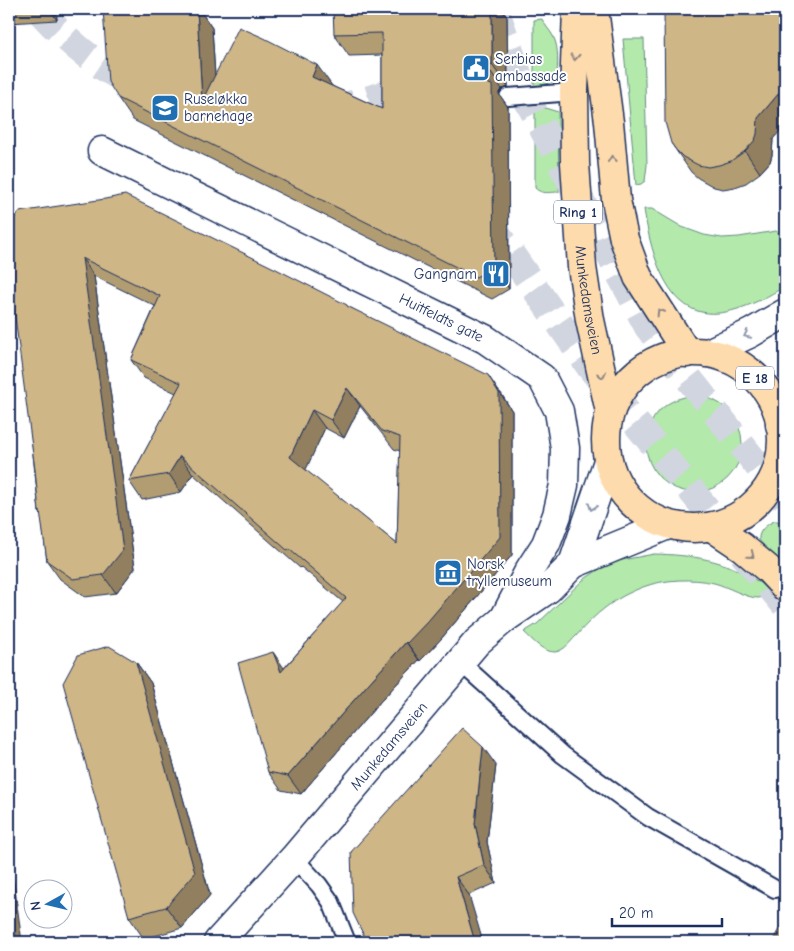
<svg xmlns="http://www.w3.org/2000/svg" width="794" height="951" font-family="'Comic Neue',sans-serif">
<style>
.green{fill:#b3e9ab;stroke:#678c84}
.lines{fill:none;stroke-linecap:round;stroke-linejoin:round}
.trunk-tunnel{stroke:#d1d5df;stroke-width:28;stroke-dasharray:28 14;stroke-linecap:butt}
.service-casing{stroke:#1b2f5e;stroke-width:20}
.minor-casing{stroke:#1b2f5e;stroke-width:31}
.trunk-casing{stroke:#1b2f5e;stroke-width:31}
.service{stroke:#fff;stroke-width:16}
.minor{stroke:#fff;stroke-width:28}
.trunk{stroke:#fedbac;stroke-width:28}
.wall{fill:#b29d73;stroke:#1b2f5e;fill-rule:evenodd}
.shaded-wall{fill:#917f5e;stroke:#1b2f5e}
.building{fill:#cfb686;stroke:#1b2f5e;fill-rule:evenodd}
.oneway{stroke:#8c8585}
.oneway2{stroke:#8d97ae}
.labels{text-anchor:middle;stroke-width:4;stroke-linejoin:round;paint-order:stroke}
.shield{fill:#fff;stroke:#5f6d8e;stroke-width:1}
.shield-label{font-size:14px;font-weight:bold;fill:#1b2f5e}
.poi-label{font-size:15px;fill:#1b2f5e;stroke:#fff;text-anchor:start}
.street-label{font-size:15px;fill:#1b2f5e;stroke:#fff}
</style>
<rect width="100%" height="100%" fill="#fff"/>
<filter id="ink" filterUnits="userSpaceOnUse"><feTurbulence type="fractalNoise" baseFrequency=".02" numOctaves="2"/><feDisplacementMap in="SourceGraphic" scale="10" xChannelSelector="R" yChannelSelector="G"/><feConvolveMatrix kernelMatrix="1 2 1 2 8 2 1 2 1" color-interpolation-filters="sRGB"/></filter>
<g filter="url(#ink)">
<path class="green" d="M542,19c3,7 8,11 11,17 7,13 4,29 4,44l-17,6 -6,-1v-65z
M623,39h21l3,126 -2,16 -4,3 -5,1z
M535,107h7l16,5 1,80c-9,0 -17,3 -24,-4z
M644,209h8l30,18 22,8 18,3 17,-1 37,-6 9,6v49c-20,13 -54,30 -78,27 -44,-4 -58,-70 -63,-104z
M646 444a48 48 0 1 1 96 0a48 48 0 1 1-96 0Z
M774,521h3l3,1 5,7v41l-26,-30c-1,-9 7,-15 15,-19z
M654,554c37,1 71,5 103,27 6,3 10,8 15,12 -4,2 -9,5 -14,5 -12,0 -31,-12 -44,-15 -22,-5 -50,-4 -71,4 -29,11 -47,26 -67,49 -6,6 -12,15 -21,16 -13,0 -22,-12 -31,-20l13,-8 46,-44 18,-12 16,-7z"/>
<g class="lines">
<path class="trunk-tunnel" d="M38,9c22,24 48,49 77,65 8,4 17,8 25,12
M495,9l32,90 121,228 137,173
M328,110c30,-7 60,-15 87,-29
M487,220l103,147 195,238"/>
<defs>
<path id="service" d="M508,97l66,-5
M460,662l103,93 85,62 127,72
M294,858l25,27 12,17 16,40"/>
<g id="minor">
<path id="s1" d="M102,151l383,188 57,39 17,33 6,37 -1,37 -7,30 -11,29 -16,25 -26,50"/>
<path d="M708,353l43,-20 34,-20"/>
<path d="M780,425l5,-14"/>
<path d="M573,564l35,-103"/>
<path id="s2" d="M218,942l76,-84 183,-216 27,-23 44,-30 25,-25 95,-39"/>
</g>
<g id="trunk">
<path id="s3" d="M577,9l-3,83 1,71 7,104 8,53 20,92"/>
<path d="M594,9l15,113 7,78 8,39 14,38 49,76"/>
<circle cx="694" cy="440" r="88"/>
<path d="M712,527l30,20 26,22 17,18"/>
</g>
</defs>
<use href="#service" class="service-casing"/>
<use href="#minor" class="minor-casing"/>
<use href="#trunk" class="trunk-casing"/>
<use href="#service" class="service"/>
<use href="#minor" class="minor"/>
<use href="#trunk" class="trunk"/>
</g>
<path class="wall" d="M9,9h47l1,11 -48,3z
M197,9h2l13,19 3,48 117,10 50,23v-54l-33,1 -15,-22 170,-21 3,4 1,70 -6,2 -3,3v2l9,13 1,182 -17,10 -359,-179 -15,-22z
M773,139l-1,16 -2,7 -10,11 -14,10 -11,4 -12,2 -9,-2 -16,-9 -7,-6 -20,-29z
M9,225l340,82 152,86 11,18v144l-71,84 -21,22 -1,-1 -39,42 -79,92 -20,-4 -13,-18 16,-104 59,-66 -42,-35 -1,1 -107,-94 -12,18 -39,8 -13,-19 47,-88 -32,-15 -13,-18 24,-54 -61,-30 41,292 -19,25 -31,4 -25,-18 -13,-18 -6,-47 -2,-2zM360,406l34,43 6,2 -3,93 -92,-74 20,-42 19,10z
M136,662l15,21 59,212 -28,33 -38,11 -15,-22z
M496,765l-9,77 9,41 -27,12 -118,-43z"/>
<path class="shaded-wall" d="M49,9h7l1,11z
M197,9h2l13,19 6,95 -16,-22z
M492,9h12v4l3,4 1,70 -16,-22z
M317,65l16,22 -21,-10z
M487,67l15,22 -3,3v2l9,13 1,182 -15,-22 -9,-186 -2,-6 1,-5z
M785,86v40l-12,13 -1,16 -2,7 -10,11 -15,-22 13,-33z
M82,258l12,18 41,292 -19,25 -13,-18z
M488,375l24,36v144l-71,84 -21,22 -13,-18z
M347,388l13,18 -16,32 -13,-18z
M312,410l13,18 -22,48 -13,-19z
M180,456l13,18 -12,18 -12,-18z
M406,642l13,18 -39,42 -79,92 -13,-18 80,-92z
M273,652l13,19 -5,1z
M136,662l15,21 59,212 -28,33 -16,-21z
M483,747l13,18 -9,77 9,41 -12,-18 -9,-41z
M9,845l13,97h-12l-1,-10z
M456,877l13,18 14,47h-8z"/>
<path class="building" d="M103,9h94l5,92 37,-74 25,11 53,27 -5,12 70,32v-76l-48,1 -1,-25h159v56l-5,2 -3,3 -1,5 2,6 3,3 4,1 2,182 -18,10 -358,-179 -10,-16z
M664,9h121v77l-27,32 -1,16 -2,6 -10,11 -14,10 -12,4 -11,2 -10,-2 -15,-8 -7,-7 -5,-7 -6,-21z
M125,195l151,74 71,36v1l141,69 11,18 1,144 -72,84 -21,22 -1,-1 -38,42 -80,92 -20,-4 -30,-109 35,-11 8,20 65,-74 -57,-49 -2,1 -107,-94 -11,18 -40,7 52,-98 -50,-23 29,-64 -78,-38 41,292 -20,25 -30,4 -26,-18 -7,-50 -1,1 -4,-42 -26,-199v-46l10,-13 86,-13zM347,388l35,43 18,6 -3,107 -107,-87 22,-47 19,10z
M109,646l27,16 59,211 -29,34 -37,10 -66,-234 15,-28z
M462,728l21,19 -8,77 9,41 -28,12 19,65h-108l-14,-29 -2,-61z
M785,918v24h-13z"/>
<defs><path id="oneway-chevron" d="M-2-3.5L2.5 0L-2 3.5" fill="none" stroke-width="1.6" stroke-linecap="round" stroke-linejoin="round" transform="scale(1.25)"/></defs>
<g class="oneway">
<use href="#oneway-chevron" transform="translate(575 57) rotate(93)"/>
<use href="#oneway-chevron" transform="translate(612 159) rotate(-96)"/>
<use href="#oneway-chevron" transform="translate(660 312) rotate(-122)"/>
<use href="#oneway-chevron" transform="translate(602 375) rotate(78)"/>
<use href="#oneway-chevron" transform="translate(751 555) rotate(39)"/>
</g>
<g class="oneway2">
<use href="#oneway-chevron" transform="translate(747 335) rotate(154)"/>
<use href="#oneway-chevron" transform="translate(592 507) rotate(109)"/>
</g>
</g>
<defs>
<symbol id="civic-square" viewBox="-11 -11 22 22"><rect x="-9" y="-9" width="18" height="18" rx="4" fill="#1f6fb2" stroke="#fff"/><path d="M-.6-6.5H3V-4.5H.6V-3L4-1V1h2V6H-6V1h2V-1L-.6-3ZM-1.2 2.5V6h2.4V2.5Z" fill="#fff"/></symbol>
<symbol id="school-square" viewBox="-11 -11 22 22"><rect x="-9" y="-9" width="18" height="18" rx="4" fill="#1f6fb2" stroke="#fff"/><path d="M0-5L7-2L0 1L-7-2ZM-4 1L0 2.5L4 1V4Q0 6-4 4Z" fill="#fff"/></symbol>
<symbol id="restaurant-square" viewBox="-11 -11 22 22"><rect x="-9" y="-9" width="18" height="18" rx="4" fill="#1f6fb2" stroke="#fff"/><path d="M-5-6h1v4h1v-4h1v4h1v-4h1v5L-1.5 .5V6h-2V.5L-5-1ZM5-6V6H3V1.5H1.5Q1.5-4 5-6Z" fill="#fff"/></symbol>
<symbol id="museum-square" viewBox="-11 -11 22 22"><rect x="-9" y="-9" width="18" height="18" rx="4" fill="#1f6fb2" stroke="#fff"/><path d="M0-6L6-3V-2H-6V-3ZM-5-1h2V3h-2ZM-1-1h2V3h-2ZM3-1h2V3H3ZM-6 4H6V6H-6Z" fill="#fff"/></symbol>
</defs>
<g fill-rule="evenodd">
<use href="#civic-square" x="460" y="52" width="32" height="32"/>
<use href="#school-square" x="149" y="92" width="32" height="32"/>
<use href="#restaurant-square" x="480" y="258" width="32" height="32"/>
<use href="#museum-square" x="432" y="557" width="32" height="32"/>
</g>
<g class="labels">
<g class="shield">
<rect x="554" y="200.5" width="48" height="23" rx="4"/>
<rect x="736" y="366.5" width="38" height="23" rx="4"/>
</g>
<g class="shield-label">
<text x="578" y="217">Ring 1</text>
<text x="755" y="383">E 18</text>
</g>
<g class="poi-label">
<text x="495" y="64">Serbias<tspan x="495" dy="17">ambassade</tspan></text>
<text x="184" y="104">Ruseløkka<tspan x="184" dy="17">barnehage</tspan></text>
<text x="477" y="279" text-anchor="end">Gangnam</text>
<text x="467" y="569">Norsk<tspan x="467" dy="17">tryllemuseum</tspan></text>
</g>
<g class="street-label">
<text dy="5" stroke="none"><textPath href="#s3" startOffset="292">Munkedamsveien</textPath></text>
<text dy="5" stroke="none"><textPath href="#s1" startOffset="378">Huitfeldts gate</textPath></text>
<text dy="5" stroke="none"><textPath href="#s2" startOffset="260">Munkedamsveien</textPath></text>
</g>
</g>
<rect width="794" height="951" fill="none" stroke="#fff" stroke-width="30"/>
<rect x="15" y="15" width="764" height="921" fill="none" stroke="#1b2f5e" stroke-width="2" filter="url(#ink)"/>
<g transform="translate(48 904) rotate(262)"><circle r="24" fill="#ffffff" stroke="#a4acbf"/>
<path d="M0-4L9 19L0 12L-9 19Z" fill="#1f6fb2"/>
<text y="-8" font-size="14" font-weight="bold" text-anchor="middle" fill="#1b2f5e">N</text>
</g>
<path d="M612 918v8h110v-8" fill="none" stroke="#1b2f5e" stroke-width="2.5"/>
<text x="619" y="918" font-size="15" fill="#1b2f5e" stroke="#ffffff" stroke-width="4" paint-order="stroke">20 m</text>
</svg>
